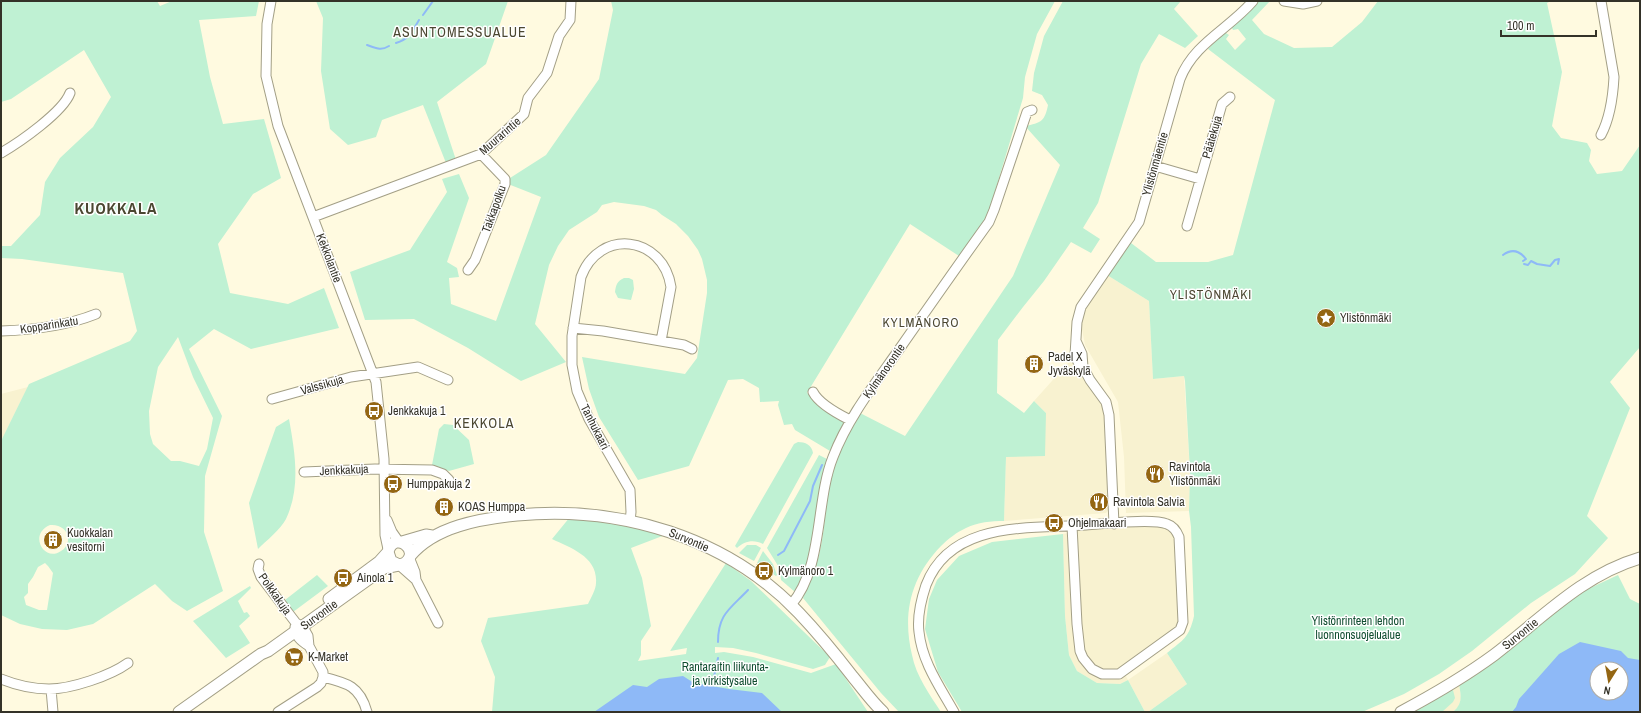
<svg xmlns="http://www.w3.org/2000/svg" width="1641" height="713" font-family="'Archivo Narrow',sans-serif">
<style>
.built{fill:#f8f2d0}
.green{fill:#bff1d3;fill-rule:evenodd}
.water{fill:#8eb9f7;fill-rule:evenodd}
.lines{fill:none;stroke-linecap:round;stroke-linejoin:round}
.stream{stroke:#8eb9f7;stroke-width:2}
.minor-casing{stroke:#a39f86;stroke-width:11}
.major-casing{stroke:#a39f86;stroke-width:13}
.minor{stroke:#fff;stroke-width:9}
.major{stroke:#fff;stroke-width:11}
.labels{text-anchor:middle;stroke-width:3;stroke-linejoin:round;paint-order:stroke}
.street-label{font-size:12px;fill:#343228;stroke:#fff}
.poi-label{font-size:12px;fill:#343228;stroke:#fff;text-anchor:start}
.park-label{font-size:12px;fill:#104d30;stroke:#fff}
.neighbourhood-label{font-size:13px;letter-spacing:1px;fill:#4b4731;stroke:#fff}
.quarter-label{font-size:14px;letter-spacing:1px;fill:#4b4731;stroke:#fff}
.district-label{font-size:16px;font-weight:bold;letter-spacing:1px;fill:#4b4731;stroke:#fff}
</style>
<rect width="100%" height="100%" fill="#fffae0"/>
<path class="built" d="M1107,275l42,26 4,78 31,-3 6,96 -1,39 -63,2 -2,-56 -6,-55 -33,-57 -4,-21 6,-19z
M1075,359l4,11 21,29 4,8 2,12 3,90 -3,4 -102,8 2,-64 40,-44 -12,-12 34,-38z
M28,387l-27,54v-47z
M1159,525l8,2 6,6 3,7 3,87 -57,42 6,11 39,-27 20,31 -39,28h-3l-17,-32 -8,4 -23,-1 -20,-12 -8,-16 -4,-39 -2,-82 24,-5z
M1459,684l2,14 -2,8 -6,6h-45z"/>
<path class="green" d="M1,1h156l3,5 12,-5h87l-3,15 -57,4 11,57 13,47 41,-5 17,59 -28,16 -35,50 12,49 58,11 36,-16 15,40 -88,21 -37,-20 -25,20 33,67 -17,60 -1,56 19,59 -36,20 -15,-10 -17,-17 -62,40 -26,6 -25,-1 -22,-5 -19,-9v-174l28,-57 101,-43 7,-10 -14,-58 -101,-14 -21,-1v-12h10l29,-31 5,-33 15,-24 33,-31 18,-30 -27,-47 -73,49 -10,3zM178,337l15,40 20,41 -6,31 -8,17 -19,-5h-9l-18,-17 -3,-10 -1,-23 9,-44zM50,525c10,-1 19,5 18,16 -1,4 -3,8 -7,10 -17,12 -33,-17 -11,-26zM45,563l3,3 5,7 -6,37h-8l-13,-5 -2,-8 4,-4v-9l5,-7 5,-10z
M316,1h192l-22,63 -49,38 19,58 -10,3 -23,-58 -41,15 -6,17 -28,8 -18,-16 -9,-58 2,-53z
M611,1h444l-18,33 -12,43 -2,21 -33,110 -6,14 -25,34 -49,-32 -103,169 39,29 -16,29 -35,-21 -3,-6 -8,1 -6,-20 1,-4 -19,1 -1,-14 -16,-9 -15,1 -39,86 -51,14 -39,-63 -10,-28 -7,-32 103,17 12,-16 10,-65v-13l-5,-21 -4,-9 -10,-14 -12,-12 -14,-9 -6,-5 -12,-4 -30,-4 -12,3 -5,7 -28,18 -11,16 -9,19 -14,59 31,38 -45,19 -53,-33 -54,-29 -49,1 -15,-48 60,-22 37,-58 -5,-13 17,-5 10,24 -22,64 10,6 2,9 -10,1 2,26 45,17 45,-124 -33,-13 2,-6 36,-23 53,-76 14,-69z
M1063,1h118l-7,8 24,27 -13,12 -26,-14 -18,30 -43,139 -15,25 17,11 -9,14 -20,-11 -27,39 -21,26 -25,33 -1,53 27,20 10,-12 12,12 -1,43 -39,1 -2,64c-13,0 -26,1 -38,7 -9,4 -18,11 -25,18 -30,31 -39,67 -29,109 4,21 18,40 29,57h-42l-18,-19 -78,-95c5,-14 12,-28 16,-43 6,-24 6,-46 10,-69 4,-25 17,-52 31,-73l45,23 108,-160 47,-111 -35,-39c16,-3 20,-5 23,-21l-6,-10 -10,-4 2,-18 10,-37z
M1257,1h13l-18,19 12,14 30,14 38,-1 30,-25 16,-21h173l-4,2 15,69 -10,54 9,12 26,5 4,7 -2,11 8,13 25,-3 18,-26v202l-30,35 20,26 -43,108 21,22 -33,36 -44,29 -59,48 -33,23 -35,20 -42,18h-214l39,-28 -20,-31c16,-13 22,-15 27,-37l-3,-89 -2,-16 1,-39 -5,-91 -1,-5 -31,3 -4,-78 -42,-26 24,-32 25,19h52l25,-7 42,-155 -67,-51 15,-16h3l3,2 -3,4 9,11 11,-11 -8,-10 -5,1 -2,-4z
M624,278h5l4,2 1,9 -3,11 -13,-2 -3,-6c1,-7 2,-11 9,-14z
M289,419c6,34 12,68 -3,100 -5,10 -20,22 -28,30l-9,-46 27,-76z
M444,424l9,1 16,15 5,24 -25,7 -17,-6 7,-36z
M798,442c7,0 14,3 15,11l-50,91c-9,-5 -19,-3 -26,4l-2,-2 59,-102z
M819,455l10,5 -19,94 -8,27 -7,11 -14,-12 -1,-11 -13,-21z
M570,517l59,9 36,9 -34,13 11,30 9,48 -10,15v14l-3,6 48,-7 1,-6 -17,3 56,-88 25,18 79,76 -5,8 -12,4 -57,-16 -23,-5 -18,-1v6l9,-1 29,5 58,16 25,-9 32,48h-376l3,-35 -14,-36 7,-23 100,-14c3,-6 8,-15 8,-21 2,-26 -25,-35 -44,-44z
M1063,534l2,82 4,39 8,16 20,12 23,1 8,-4 17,32h-183l-24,-40 -13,-43 4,-30 8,-19 22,-24 33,-14z
M747,545h9l5,3 -7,13 -15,-8z
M763,551l10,13 4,11 -1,1 -19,-13z
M317,575l11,11 -35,26 -8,-12z
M1618,575l12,24 10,5v76l-19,-11 -31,-9 -72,52h-65c10,-9 8,-16 6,-28l114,-88z
M250,586l1,2 -13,13 6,12 3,-1 3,4 -11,10 11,17 -24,15 -33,-37z
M1450,689l3,1 2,8 -2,4 -11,10h-27l2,-4z"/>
<path class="water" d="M1580,642l41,9 7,7 12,2v52h-128l4,-5 3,-8 40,-45zM1597,669h24v24h-24z
M683,676l11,7 35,6 33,4 20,19h-188l39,-27 14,2 12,-8z"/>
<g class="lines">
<path class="stream" d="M423,15l10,-14
M396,43c13,-4 16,-11 23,-23
M367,45c9,3 14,6 22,1
M1503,255c8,-6 16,-5 23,4l-3,2
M1524,264l4,1 3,-4 6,3 13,2 5,-6 4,-1 -1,5
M778,555l6,-4 26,-50 3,-15 9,-21
M718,642c0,-28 12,-33 30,-52
M712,686l6,-28"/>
<defs>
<path id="minor" d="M271,1l-4,23 -1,52 12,50 98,256 8,77 1,76 3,14
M1284,1l19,3 14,-3
M1601,135c9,-17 12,-39 13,-58l-13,-76
M1,153c19,-11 62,-41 69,-60
M1155,166l45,13
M313,217l168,-63 43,-40 4,-16 19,-25 12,-37 11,-16 1,-19
M1187,226l35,-122 8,-7
M468,270l7,-10 30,-76v-5l-24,-25
M573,328l30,3 81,14 8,4
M1,331c32,-1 65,-5 95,-17
M1076,341l6,13 1,13
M813,392c6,12 25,22 37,28
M272,399l79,-22 67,-10 30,13
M304,472l71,-3 57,1 11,4 6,6
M387,520l5,12 7,10
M630,521l1,-9 -1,-22 -41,-71 -12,-28 -5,-26v-29l9,-59c18,-49 82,-42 90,10l-10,54
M1114,524l-5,-109 -3,-13 -16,-22 -7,-13 -5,-5 -3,-7 2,-33 4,-15 58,-85 41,-143c14,-36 49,-50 73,-78
M409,557l6,15 1,8 22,43
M259,564l-1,5 3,8 35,46
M399,565l17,15
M791,605c33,-39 24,-103 42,-148 15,-39 41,-72 65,-106 30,-43 60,-86 91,-129l5,-12 33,-98 5,-2
M295,627c0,9 6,14 14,19
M323,677c24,6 37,9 44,35
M1,679c15,6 32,10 48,10 22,0 61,-13 79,-26
M51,689l2,23
M278,712l39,-25 4,-4 2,-6v-5l-14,-26 -1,-10 -5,-9 -7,-4
M954,712c-14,-25 -32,-50 -35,-80 -2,-15 2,-32 7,-47 25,-65 104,-56 160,-60 18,-1 66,-7 81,-1 6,2 10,8 12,13l4,85 -3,8 -61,44h-17l-10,-5 -9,-11 -3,-7 -3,-27 -5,-98"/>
<path id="major" d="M402,542l24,-7 6,1
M410,556c25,-30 70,-37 107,-41 102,-10 210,22 282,98 19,20 37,42 54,64 10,12 19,25 30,35
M329,599l50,-37 9,-10
M179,712l82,-58 7,-3 116,-83c6,-2 16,-2 21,-5 17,-12 -11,-34 -17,-11l3,9 6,3
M1401,712c32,-17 63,-35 93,-57 47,-36 88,-80 146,-97"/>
</defs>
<use href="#minor" class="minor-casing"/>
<use href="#major" class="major-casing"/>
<use href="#minor" class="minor"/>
<use href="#major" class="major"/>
</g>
<defs>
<symbol id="sight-disc" viewBox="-11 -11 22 22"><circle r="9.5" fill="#946613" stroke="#fff"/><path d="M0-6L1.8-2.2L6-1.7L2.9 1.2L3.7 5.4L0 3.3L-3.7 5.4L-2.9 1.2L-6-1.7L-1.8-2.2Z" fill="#fff"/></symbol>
<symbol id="building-disc" viewBox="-11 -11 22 22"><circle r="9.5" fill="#946613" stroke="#fff"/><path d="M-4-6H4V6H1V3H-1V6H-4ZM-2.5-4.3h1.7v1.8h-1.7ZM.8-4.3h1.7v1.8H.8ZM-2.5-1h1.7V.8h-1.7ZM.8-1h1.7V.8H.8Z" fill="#fff"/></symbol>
<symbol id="bus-disc" viewBox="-11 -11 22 22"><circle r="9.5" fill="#946613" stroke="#fff"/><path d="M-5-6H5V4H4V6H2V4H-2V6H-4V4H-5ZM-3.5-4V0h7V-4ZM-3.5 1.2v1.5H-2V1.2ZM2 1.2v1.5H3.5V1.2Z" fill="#fff"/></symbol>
<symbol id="restaurant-disc" viewBox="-11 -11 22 22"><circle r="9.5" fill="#946613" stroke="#fff"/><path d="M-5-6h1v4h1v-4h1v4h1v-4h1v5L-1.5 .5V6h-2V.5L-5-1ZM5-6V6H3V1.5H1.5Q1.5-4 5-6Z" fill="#fff"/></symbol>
<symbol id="supermarket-disc" viewBox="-11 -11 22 22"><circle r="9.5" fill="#946613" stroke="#fff"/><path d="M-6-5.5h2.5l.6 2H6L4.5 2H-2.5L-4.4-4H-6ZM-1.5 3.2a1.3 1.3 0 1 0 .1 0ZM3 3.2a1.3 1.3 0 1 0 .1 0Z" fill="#fff"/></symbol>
</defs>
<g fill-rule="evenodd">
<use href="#sight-disc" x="1315" y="307" width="22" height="22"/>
<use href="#building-disc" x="1023" y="353" width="22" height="22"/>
<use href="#bus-disc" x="363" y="400" width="22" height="22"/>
<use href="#restaurant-disc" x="1144" y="463" width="22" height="22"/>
<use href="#bus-disc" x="382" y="473" width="22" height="22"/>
<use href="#restaurant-disc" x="1088" y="491" width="22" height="22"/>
<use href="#building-disc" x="433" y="496" width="22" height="22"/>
<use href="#bus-disc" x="1043" y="512" width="22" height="22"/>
<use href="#building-disc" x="42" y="529" width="22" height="22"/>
<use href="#bus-disc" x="753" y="560" width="22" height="22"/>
<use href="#bus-disc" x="332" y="567" width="22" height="22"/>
<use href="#supermarket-disc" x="283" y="646" width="22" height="22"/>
</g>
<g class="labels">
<g class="street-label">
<text transform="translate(500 136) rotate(-41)" y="4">Muurarintie</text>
<text transform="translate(1212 137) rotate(-74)" y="4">Päätekuja</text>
<text transform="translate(1155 164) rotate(-74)" y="4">Ylistönmäentie</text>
<text transform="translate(494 209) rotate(-70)" y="4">Takkapolku</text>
<text transform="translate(329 258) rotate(69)" y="4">Kekkolantie</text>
<text transform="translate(49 325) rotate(-9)" y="4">Kopparinkatu</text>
<text transform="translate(884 371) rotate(-55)" y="4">Kylmänorontie</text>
<text transform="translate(322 385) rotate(-16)" y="4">Valssikuja</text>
<text transform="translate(595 427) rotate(63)" y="4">Tanhukaari</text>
<text transform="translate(344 470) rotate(-3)" y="4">Jenkkakuja</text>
<text transform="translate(689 540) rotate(23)" y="4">Survontie</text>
<text transform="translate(275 594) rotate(55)" y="4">Polkkakuja</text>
<text transform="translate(319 615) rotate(-36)" y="4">Survontie</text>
<text transform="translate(1520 634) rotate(-39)" y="4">Survontie</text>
</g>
<g class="poi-label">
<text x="1340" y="322">Ylistönmäki</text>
<text x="1048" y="361">Padel X<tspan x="1048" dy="14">Jyväskylä</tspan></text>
<text x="388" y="415">Jenkkakuja 1</text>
<text x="1169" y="471">Ravintola<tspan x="1169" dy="14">Ylistönmäki</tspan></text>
<text x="407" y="488">Humppakuja 2</text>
<text x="1113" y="506">Ravintola Salvia</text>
<text x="458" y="511">KOAS Humppa</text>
<text x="1068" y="527">Ohjelmakaari</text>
<text x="67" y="537">Kuokkalan<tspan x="67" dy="14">vesitorni</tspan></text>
<text x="778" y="575">Kylmänoro 1</text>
<text x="357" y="582">Ainola 1</text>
<text x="308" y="661">K-Market</text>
</g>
<g class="park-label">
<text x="1358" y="625">Ylistönrinteen lehdon<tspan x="1358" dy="14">luonnonsuojelualue</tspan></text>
<text x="725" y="671">Rantaraitin liikunta-<tspan x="725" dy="14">ja virkistysalue</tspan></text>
</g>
<g class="neighbourhood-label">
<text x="1211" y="299">YLISTÖNMÄKI</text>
<text x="921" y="327">KYLMÄNORO</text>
</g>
<g class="quarter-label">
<text x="460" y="37">ASUNTOMESSUALUE</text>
<text x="484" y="428">KEKKOLA</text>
</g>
<g class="district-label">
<text x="116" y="214">KUOKKALA</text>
</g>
</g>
<rect width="1641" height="713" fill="none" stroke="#343228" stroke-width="4"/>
<g transform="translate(1609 681) rotate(191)"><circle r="19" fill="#ffffff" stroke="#aeada9"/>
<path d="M0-3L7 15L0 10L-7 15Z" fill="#946613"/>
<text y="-6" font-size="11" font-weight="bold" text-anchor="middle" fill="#343228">N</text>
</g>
<path d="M1501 30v6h95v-6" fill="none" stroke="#343228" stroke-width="2"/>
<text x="1507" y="30" font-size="12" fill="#343228" stroke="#ffffff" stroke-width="3" paint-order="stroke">100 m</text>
</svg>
